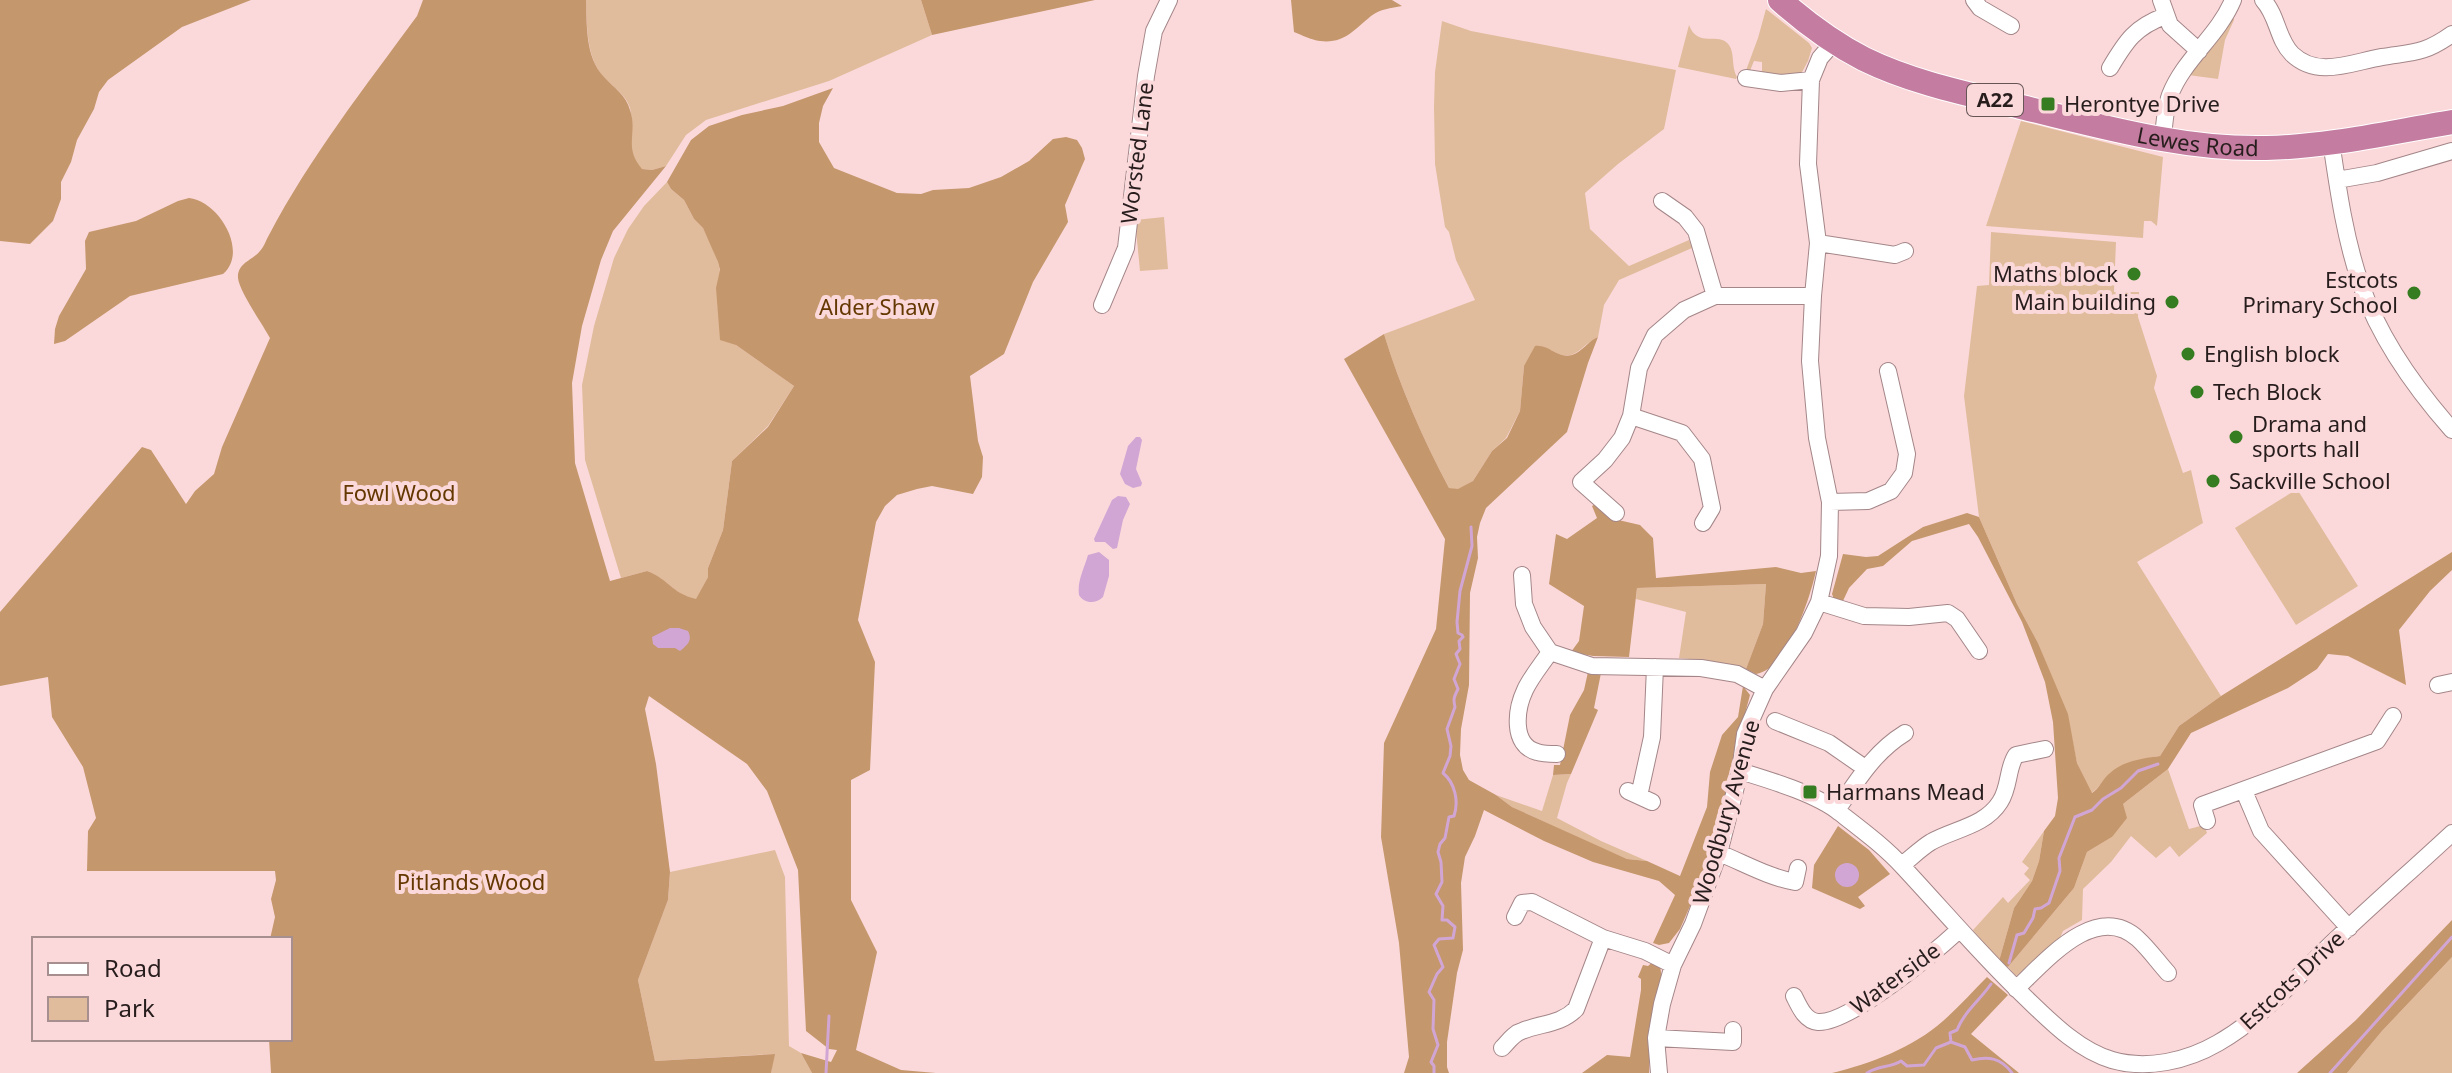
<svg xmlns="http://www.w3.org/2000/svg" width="2452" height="1073" font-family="'Noto Sans',sans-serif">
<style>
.green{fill:#e0bc9c}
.forest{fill:#c5976c}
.water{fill:#d1a6d4}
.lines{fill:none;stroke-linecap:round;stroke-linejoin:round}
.stream{stroke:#d1a6d4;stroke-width:3}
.minor-casing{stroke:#a48688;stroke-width:18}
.highway-casing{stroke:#fff;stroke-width:26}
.minor{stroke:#fff;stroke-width:16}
.highway{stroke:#c47da0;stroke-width:24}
.poi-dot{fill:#367c20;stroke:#fbd9db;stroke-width:3}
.labels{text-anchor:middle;stroke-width:8;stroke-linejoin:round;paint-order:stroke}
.shield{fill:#fbd9db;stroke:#675556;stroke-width:2}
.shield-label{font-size:20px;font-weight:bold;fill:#281d1d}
.poi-label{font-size:22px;fill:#281d1d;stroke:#fbd9db;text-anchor:start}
.street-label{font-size:22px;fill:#281d1d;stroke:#fbd9db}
.park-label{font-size:22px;fill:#643800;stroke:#fbd9db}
</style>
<rect width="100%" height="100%" fill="#fbd9db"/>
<path class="green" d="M586,0h335l11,35 -103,46 -123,39 -20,15 -20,31 -14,4 -11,-1c-18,-21 -5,-38 -11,-61 -5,-16 -20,-22 -29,-34 -15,-21 -14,-49 -15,-74z
M1766,9l43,34 3,5 -4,13 -8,15c-13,0 -27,2 -38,-4v-10l-8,-1 -5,12h-4l13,-35z
M2233,11l1,9 -9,20 -7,39 -30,-4z
M1442,21l29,10 205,39 -12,59 -46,35 -33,29 5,36 39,37 60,-26 3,8 -73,32 -15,25 -6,32c-19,9 -23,28 -47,13l-27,16 -4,45 -14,27 -14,13 -19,30 -15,9 -9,-2c-26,-49 -49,-101 -65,-154l91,-34 -19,-40 -7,-28 -4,-5 -10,-63 -1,-57 1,-35z
M1689,25c9,24 30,6 40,20 6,8 2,22 8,32l-1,2 -58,-12z
M2021,121l142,36 -6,69 -6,-5h-7l-1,17 -157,-12z
M667,182l4,7 13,11 10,19 9,9 7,14 8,20 18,83 58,41 -26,40 -36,35 -9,69 -15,38v9l-12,23c-24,-7 -28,-21 -49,-29l-26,7 -36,-118 -3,-75 12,-59 20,-68 14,-29 16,-23z
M1164,217l4,52 -28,2 -5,-51z
M1991,232l125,10 -2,50h25l-1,25 19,59 -3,12 29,85 8,-3 12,53 -66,39 84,134 -42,30 -19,30c-19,3 -41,8 -55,23 -5,5 -7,10 -14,14l-14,-30 -10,-49 -29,-71 -21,-39 -38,-87 -15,-121 13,-110 12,-1z
M2297,489l61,97 -62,39 -61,-97z
M1766,584l-3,40 -17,45 -34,-8 -33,-3 7,-46 -50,-13 1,-11z
M2168,769l21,60 15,-4 3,8 -28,24 -9,-11 -14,12 -25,-22 -20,26 -28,27 -1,31 -19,11 -4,9 -43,36 -8,-9 66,-79 13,-36 25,-15 11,-33z
M1571,774l-4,9 -10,35 44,23 46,20 -20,-2 -28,-12 -87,-40 -16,-12 46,16 11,-36z
M2044,831l-5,30 -7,20 -18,27 -15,53 -26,-31 30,-33 5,6 22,-23 -6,-6 5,-6 -7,-6z
M775,850l10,27 4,169 12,7 11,20h-41l3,-19 -119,7 -17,-81 30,-80 2,-28z
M2452,957v116h-105l35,-42z"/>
<path class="forest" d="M0,0h251l-69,27 -74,53 -9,12 -5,17 -17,31 -6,22 -10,20v17l-8,22 -23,23 -30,-3z
M423,0h163c1,25 -1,57 18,77 10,11 22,18 26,33 8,23 -7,37 12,59l10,1 14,-4 -53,65 -12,29 -19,66 -10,57 3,80 35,118 37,-10c22,8 24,22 49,28l12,-22v-9l15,-38 9,-69 36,-34 26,-41 -58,-41 -16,-5 -4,-52 4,-18 -2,-8 -15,-34 -9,-9 -10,-19 -13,-11 -4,-7 24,-42 18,-14 33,-11 41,-9 50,-18 -10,18 -4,17v19l15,26 63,25 24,1 12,-4 36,-2 32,-11 28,-16 24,-22 13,-2 11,3 5,8 3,11 -20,46 3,17 -35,60 -29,72 -34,22 8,65 5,16 -1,20 -9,17 -41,-8 -15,3 -20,6 -12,11 -9,16 -18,98 17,42 -5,108 -19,10v120l26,52 -21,98 45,20 35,3h-124l-11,-20 30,9 6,-12 -8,-1 -23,-18 -8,-161 -31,-79 -20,-27 -98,-68 -4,13 11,55 14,108 -2,28 -30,80 17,81 120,-7 -4,19h-500l-2,-34h21v-100h-20l5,-22 -4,-18 5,-19 -1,-9h-188l1,-40 8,-13 -13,-51 -31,-50 -4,-40 -48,9v-74l142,-165 9,3 35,54 9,-13 19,-17 8,-27 48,-109c-7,-13 -31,-47 -32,-60 -1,-15 15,-18 22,-27 4,-4 6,-11 9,-16 41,-78 96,-148 148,-219z
M921,0h174l-163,35z
M1291,0h101l10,6c-11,2 -22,3 -31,10 -17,14 -27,28 -51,25 -9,-1 -18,-6 -26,-9z
M189,198c30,3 60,54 34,76l-93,22 -65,45 -11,3 1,-15 4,-13 27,-47 -1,-28 4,-9 47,-11 42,-20z
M1384,334c16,53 39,105 65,154l9,1 15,-8 19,-30 15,-13 13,-27 4,-45 11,-20c14,-2 22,13 37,9 10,-3 16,-14 26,-18l-10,26 -21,69 -81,76 -6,15 -3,14 1,21 -8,35 -1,92 -8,44 -1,26 3,15 6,10 27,15 16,12 115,52 20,2 33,15 27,-69 3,-35 12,-37 16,-18 5,-31 7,9 -23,86 -3,26 -13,51 -31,71 -11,14 -10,2 -6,-2 22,-48 -16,-14 -66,-19 -49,-21 -60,-31 -9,26 -10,21 -4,26 2,67 -6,23 -10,69v25l2,6h-45l5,-16 -10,-114 -18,-106 3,-94 52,-114 9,-90 -101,-180z
M1601,501l13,18 26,6 13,13 3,40 120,-11 25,6 15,-2c-6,27 -29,99 -60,103l-10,-5 17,-45 3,-40 -129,4 -8,69 -36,-1 -22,-4 8,-11 5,-35 -35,-22 7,-50 11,5 30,-21 -5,-12z
M1967,513l12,4 38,87 21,39 30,71 9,49 15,30c7,-5 8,-9 13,-15 15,-17 34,-19 55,-22l19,-30 42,-30 231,-144v18l-22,21 -31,39 7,55 -58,-29 -20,-2 -11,15 -29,19 -97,45 -23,36 -45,35 4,14 -15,19 -25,15 -13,36 -66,79 -9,-6 15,-53 18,-27 7,-20 5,-30 11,-15 3,-18 -5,-76 -8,-40 -23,-60 -44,-85 -9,-13 -57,17 -29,25 -16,3 -18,19 -7,15 -8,-4 -2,-5 11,-40 23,3 12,-1 45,-29z
M1588,672l13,1 -7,35 4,2 -27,64 -18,1 1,-10h6l10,-50 14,-25z
M1838,826l31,24 21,24 -32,23 7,9 -5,3 -48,-21 2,-23z
M2452,920v37l-70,74 -35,42h-50l59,-53z
M1655,960l5,5 2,15 -12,59 -1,34h-67l25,-18 23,2 11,-67v-11l-3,-2 5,-12 5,1z
M1987,977l21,18 -37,39 48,39h-187c38,-9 82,-26 111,-52 16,-14 30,-30 44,-44z"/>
<path class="water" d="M1136,437h4l2,3 -6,29 6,14 -1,3 -8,2 -8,-4 -5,-10 8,-28z
M1118,496l8,1 4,7 -7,16 -6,28 -4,1 -8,-7h-10l-1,-3 18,-39z
M1099,552l10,8v16l-6,21c-7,7 -19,7 -24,-2 -2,-14 5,-26 9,-40z
M670,628h9l9,3c5,10 -1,14 -8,20l-5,-3h-17l-5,-4 -1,-7z
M1835 875a12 12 0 1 1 24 0a12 12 0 1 1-24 0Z"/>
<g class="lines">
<path class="stream" d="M2009,963l8,-28 7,-2 9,-15 2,-9 6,-1 8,-5 11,-32 -1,-13 16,-41 17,-7 11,-11 18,-11 17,-17 20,-7
M1951,1042l-1,-9 7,-3c7,-18 23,-30 34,-46
M826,1073l3,-57
M1434,1073v-7l-3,-4 7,-17 -5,-16 1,-29 -5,-8 8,-18 6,-7 -9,-22 5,-6 14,-1 2,-11 -8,-7h-5l1,-14 -7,-12 6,-12 -1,-20 -3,-10 2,-8 5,-6 4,-21 5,-1c5,-15 1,-33 -11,-43l7,-17 1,-10 -4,-17 8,-22c-2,-8 -1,-10 3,-18l-4,-10 6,-15 -4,-10 4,-5 -1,-8 4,-4 -1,-2 -4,-2 -1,-11 3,-31 12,-45 -1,-19
M1867,1073c12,-8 23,-5 34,-12l6,5 17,-1 12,-17 15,-6 14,5 7,13c17,-4 29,-2 40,13
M2330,1073l122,-136"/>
<defs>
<path id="minor" d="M1974,0l6,8 31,18
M2161,0l9,25 29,26
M2263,0c15,16 14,39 29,54 26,25 60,8 90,3 31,-5 42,-3 70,-23
M2110,68c16,-27 25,-41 55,-52
M1746,78l35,5 30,-3
M2163,139c1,-14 2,-30 7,-44 14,-36 48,-59 63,-95
M2331,141c7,48 14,98 30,144 19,54 54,103 91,145
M2337,180l40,-7 75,-22
M1662,201l23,16 11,14 19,65
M1818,243l77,12 10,-4
M1102,305l24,-57 20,-172 8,-45 15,-31
M1631,416l51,17 20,26 10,49 -9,15
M1830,502l38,-1 23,-10 13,-18 3,-19 -19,-83
M1616,513l-35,-31 24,-22 17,-22 9,-22 8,-48 16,-33 29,-25 31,-14h98
M1522,575l2,29 9,23 17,25 42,14 109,2 36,6 28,15
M1819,602l45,14 45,1 39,-4 9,6 22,32
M1550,652c-8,12 -19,25 -25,38 -9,19 -14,55 12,62 6,2 13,2 20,2
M2438,685l14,-3
M1775,721l54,22 36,25
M1740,771c29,9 77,23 100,42 22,17 46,35 64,55 40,43 78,88 121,129 25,24 53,53 87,63 35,10 75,1 106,-17 44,-25 77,-64 113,-99 40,-38 81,-74 121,-111
M1628,791l24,11
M2244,791l17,40 88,97
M1639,796l13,-59 3,-70
M1837,810c20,-29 37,-58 68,-77
M2207,821l-5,-16 175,-64 16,-25
M1719,853c25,10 49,24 76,29l3,-14
M1902,865c9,-7 19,-17 29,-23 23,-13 54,-16 69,-40 10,-15 7,-34 16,-47l29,-6
M1515,917l7,-14 10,-1 71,36 42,13 28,14
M2016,989c29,-27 80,-89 122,-50 11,10 20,23 30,34
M1794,996c5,10 11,25 24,26 31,2 117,-70 141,-92
M1656,1038l77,4v-12
M1502,1048c6,-6 12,-15 20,-17 19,-8 38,-6 54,-22l27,-71
M1659,1073l-3,-35 6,-34 11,-39 20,-41 26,-71 21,-82 5,-37 20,-45 39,-56 15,-31 10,-46 1,-54 -13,-64 -7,-77 3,-65 5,-53 -10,-79 3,-84 9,-22 13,-15"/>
<g id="highway">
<path id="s1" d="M1780,0c26,23 53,43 84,59 49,24 104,35 157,48 79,19 162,43 245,41 62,-1 125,-16 186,-26"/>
</g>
</defs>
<use href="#minor" class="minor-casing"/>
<use href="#highway" class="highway-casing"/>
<use href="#minor" class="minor"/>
<use href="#highway" class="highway"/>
</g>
<g class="poi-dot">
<rect x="2040" y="96" width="16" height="16" rx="4"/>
<circle cx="2134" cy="274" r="8"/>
<circle cx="2414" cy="293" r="8"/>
<circle cx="2172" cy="302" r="8"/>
<circle cx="2188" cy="354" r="8"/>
<circle cx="2197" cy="392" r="8"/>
<circle cx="2236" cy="437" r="8"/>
<circle cx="2213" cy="481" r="8"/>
<rect x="1802" y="784" width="16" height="16" rx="4"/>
</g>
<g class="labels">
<rect class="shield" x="1967" y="84" width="56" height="32" rx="6"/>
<g class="shield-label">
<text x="1995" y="107">A22</text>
</g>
<g class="poi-label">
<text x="2064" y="112">Herontye Drive</text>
<text x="2118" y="282" text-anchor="end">Maths block</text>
<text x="2398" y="288" text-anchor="end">Estcots<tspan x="2398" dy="25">Primary School</tspan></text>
<text x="2156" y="310" text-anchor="end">Main building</text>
<text x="2204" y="362">English block</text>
<text x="2213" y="400">Tech Block</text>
<text x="2252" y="432">Drama and<tspan x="2252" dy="25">sports hall</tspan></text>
<text x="2229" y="489">Sackville School</text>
<text x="1826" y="800">Harmans Mead</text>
</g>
<g class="street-label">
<text dy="8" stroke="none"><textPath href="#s1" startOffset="448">Lewes Road</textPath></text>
<text transform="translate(1137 153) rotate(-83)" y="8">Worsted Lane</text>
<text transform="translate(1726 812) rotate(-74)" y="8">Woodbury Avenue</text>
<text transform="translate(1895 978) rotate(-36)" y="8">Waterside</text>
<text transform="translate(2292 980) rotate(-43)" y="8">Estcots Drive</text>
</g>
<g class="park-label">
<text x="877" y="315">Alder Shaw</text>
<text x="399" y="501">Fowl Wood</text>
<text x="471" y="890">Pitlands Wood</text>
</g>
</g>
<rect x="32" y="937" width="260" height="104" fill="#fbd9db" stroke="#a78e8f" stroke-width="2"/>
<rect x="48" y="963" width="40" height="12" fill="#ffffff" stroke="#a78e8f" stroke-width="2"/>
<text x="104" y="977" font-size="24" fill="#281d1d">Road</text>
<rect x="48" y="997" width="40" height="24" fill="#e0bc9c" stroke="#a78e8f" stroke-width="2"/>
<text x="104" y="1017" font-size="24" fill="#281d1d">Park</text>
</svg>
